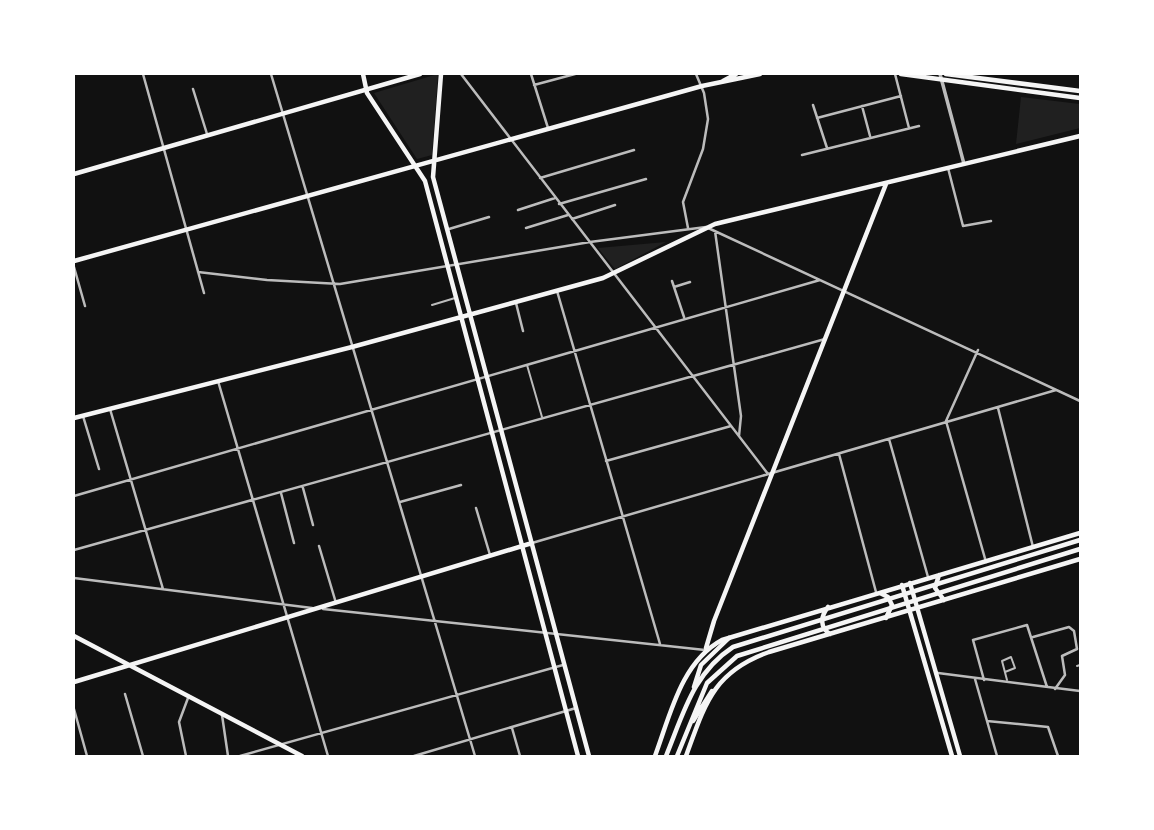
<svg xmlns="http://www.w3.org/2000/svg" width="1154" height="830" font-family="'Exo 2',sans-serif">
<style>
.green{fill:#202020}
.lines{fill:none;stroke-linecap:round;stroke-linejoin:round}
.service{stroke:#bcbcbc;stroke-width:2}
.pedestrian{stroke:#bcbcbc;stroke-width:2}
.minor{stroke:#bcbcbc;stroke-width:2.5}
.tertiary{stroke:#bcbcbc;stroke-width:3.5}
.secondary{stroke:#f5f5f5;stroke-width:4.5}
.trunk{stroke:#f5f5f5;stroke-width:4.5}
</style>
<rect width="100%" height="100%" fill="#111"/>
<path class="green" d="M438,74l-6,81 -15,4 -43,-66z
M1021,97l59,7v24l-64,16z
M666,242l-51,27 -17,-21z"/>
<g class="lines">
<path class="service" d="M1005,672l10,-4 -4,-11 -9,4 5,19"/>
<path class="pedestrian" d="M432,305l23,-7
M527,365l15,52
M1077,666l3,-1"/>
<path class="minor" d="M143,74l61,219
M271,74l204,682
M461,74l307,400
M531,74l17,54
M895,74l14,54
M534,85l41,-11
M193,89l14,45
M813,105l14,43
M862,106l8,30
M817,118l84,-22
M802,155l117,-29
M948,168l15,58 28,-5
M540,178l94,-28
M559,204l87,-25
M518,210l37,-12
M572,219l43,-14
M526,228l42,-13
M688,228l-5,-26 20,-53 5,-30 -4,-26 -8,-19
M449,229l40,-12
M715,231l26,185 -2,20
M74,267l11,39
M198,272l69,8 73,4 250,-42 116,-15 374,174
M672,281l12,36
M674,287l16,-5
M557,291l103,353
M516,303l7,28
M978,350l-32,71 40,141
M218,381l110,375
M998,408l35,139
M110,409l53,180
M83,416l16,53
M889,439l39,138
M839,454l37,138
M606,461l125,-35
M303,488l10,37
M281,493l13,50
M74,496l746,-216
M400,502l61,-17
M476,508l14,47
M532,543l524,-153
M319,546l17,57
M74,550l751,-211
M74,578l238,30
M323,609l382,41
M1033,637l36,-10 5,4 3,18 -15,7 3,19 -10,14
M938,673l142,18
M975,679l22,77
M984,680l-11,-40 54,-15 20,62
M125,694l18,62
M74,709l13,47
M222,715l6,41
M987,721l61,6 10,29
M512,728l8,28
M186,756l-7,-34 9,-24
M240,756l323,-91
M414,756l162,-48"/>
<path class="tertiary" d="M940,74l24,90"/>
<path class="secondary" d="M363,74l4,19 58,88 153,575
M441,74l-8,103 156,579
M901,74l179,24
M946,74l134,17
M723,81l13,-7
M74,174l346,-100
M74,261l628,-175 58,-12
M74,418l278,-71 251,-69 112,-54 365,-88
M939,575l-4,13 9,12
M910,583l50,173
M902,585l50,171
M880,593l8,4 4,8 -6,13
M828,607c-8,10 -8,21 2,27
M74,636l228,120
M706,648l8,-27 172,-437
M74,682l458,-139
M655,756c15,-40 26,-94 67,-116l358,-107
M686,756c19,-52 27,-84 83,-104l311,-93"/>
<path class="trunk" d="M694,687l7,-22 28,-27
M693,721l19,-30
M666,756c17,-41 27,-83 67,-109l347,-107
M677,756l30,-73 30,-27 343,-107"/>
</g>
<rect width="1154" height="830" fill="none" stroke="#ffffff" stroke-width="150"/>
</svg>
